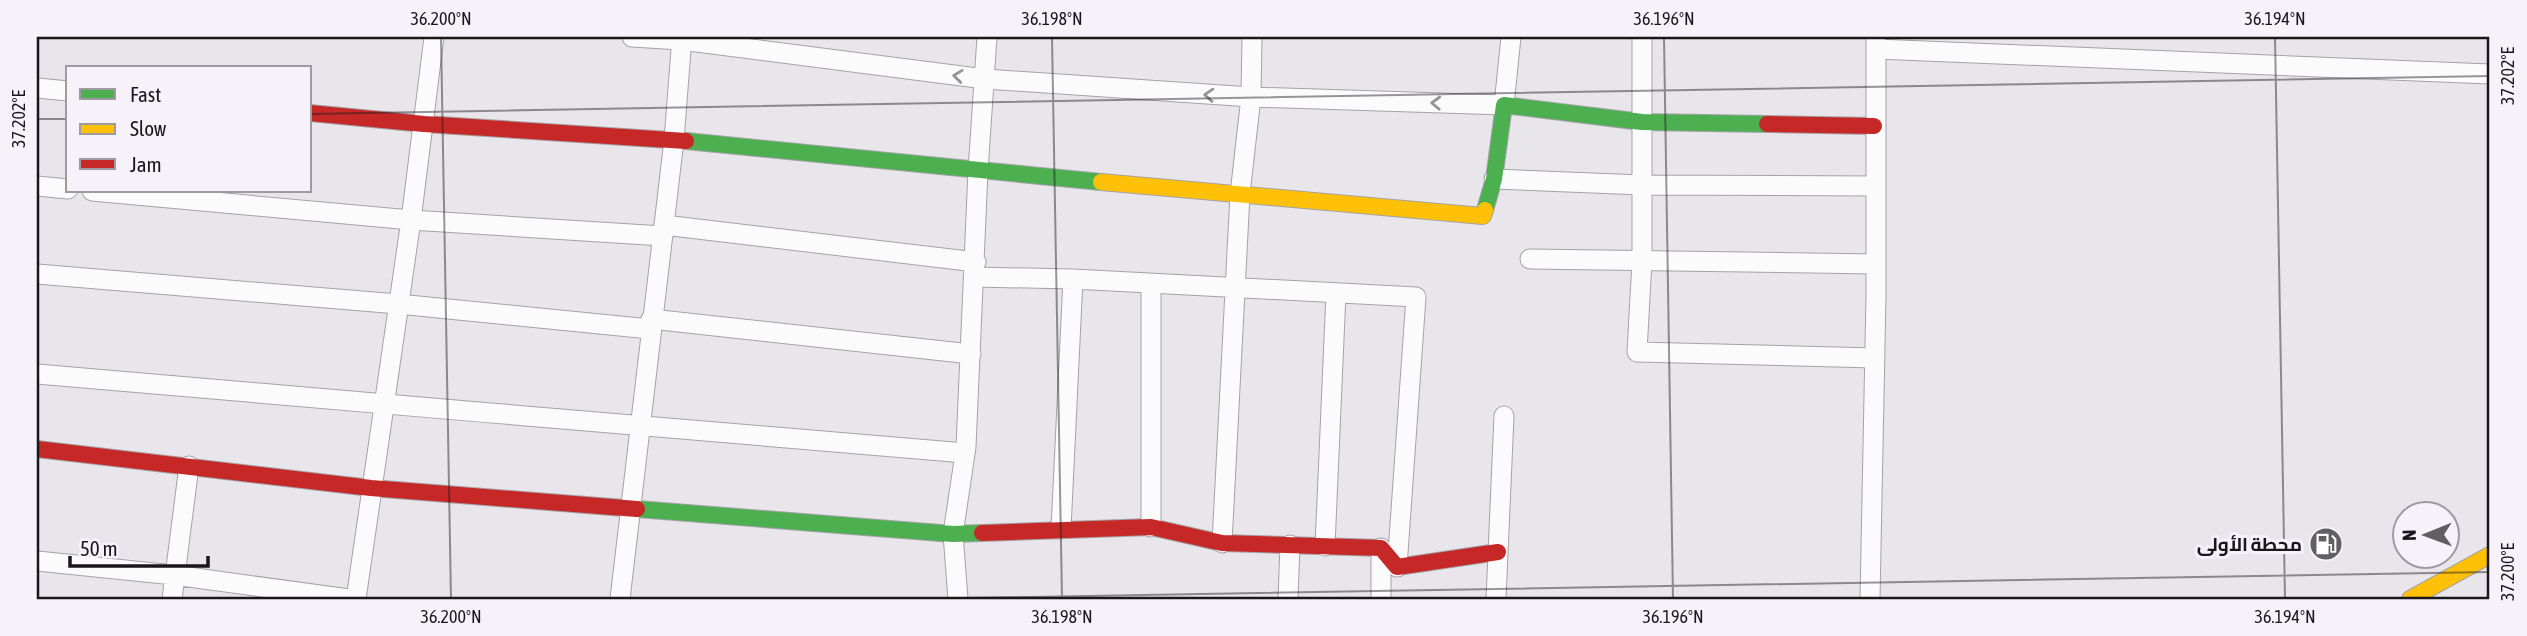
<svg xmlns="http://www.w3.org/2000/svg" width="2527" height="636" font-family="'Asap Condensed',Cairo,sans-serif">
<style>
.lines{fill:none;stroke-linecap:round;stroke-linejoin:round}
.street-casing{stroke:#a4a2a6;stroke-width:21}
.fast-casing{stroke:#a4a2a6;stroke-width:18}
.slow-casing{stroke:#a4a2a6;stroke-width:18}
.jam-casing{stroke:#a4a2a6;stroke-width:18}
.street{stroke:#fcfbfc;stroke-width:19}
.fast{stroke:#4caf50;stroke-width:16}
.slow{stroke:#ffc107;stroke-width:16}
.jam{stroke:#c62828;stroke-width:16}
.oneway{stroke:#969496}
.ticks{fill:none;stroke:#19171a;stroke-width:2;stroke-opacity:0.45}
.labels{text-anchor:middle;stroke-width:6;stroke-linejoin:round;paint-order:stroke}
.poi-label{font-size:19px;font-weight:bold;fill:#19171a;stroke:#f7f2fa;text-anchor:end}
.neatline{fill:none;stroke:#19171a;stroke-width:2.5}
.ticks-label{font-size:18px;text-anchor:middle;fill:#19171a}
</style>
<rect width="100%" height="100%" fill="#e9e6eb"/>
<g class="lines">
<defs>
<path id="street" d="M632,37l49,3 304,39 266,18 253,8 7,-68
M1642,37v224l-5,91 238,6
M1876,49l614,25
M37,88l31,3
M1494,179l148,6 234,1
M37,186l31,3
M92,191l319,29 252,16
M664,225l312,37
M1530,259l346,5
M37,274l361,30 252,25
M975,277l98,2 343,18 -19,270
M1151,285v242
M651,319l320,35
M37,374c309,25 619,55 928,79
M1061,529l12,-250
M1222,543l18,-349 11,-97 1,-60
M1325,546l11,-253
M37,561l137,14 175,24
M172,599l17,-133
M356,599l55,-379 23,-183
M620,599l54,-459 8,-103
M958,599l-5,-65 13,-87 12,-276 9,-134
M1288,599l2,-54
M1381,599v-51
M1496,599l8,-183
M1870,599l6,-304v-257"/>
<path id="fast" d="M686,141l415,41
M1485,210l9,-31 10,-74 138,17 125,2
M637,509l316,25 29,-1"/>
<path id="slow" d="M1101,182l382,34 2,-6
M2410,599l80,-44"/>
<path id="jam" d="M310,113l114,11 262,17
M1767,124l107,2
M37,449l334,39 266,21
M982,533l169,-6 71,16 159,5 16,19 101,-15"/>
</defs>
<use href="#street" class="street-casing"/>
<use href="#fast" class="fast-casing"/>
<use href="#slow" class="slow-casing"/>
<use href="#jam" class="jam-casing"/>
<use href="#street" class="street"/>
<use href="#fast" class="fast"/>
<use href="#slow" class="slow"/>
<use href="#jam" class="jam"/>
</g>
<defs><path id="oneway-chevron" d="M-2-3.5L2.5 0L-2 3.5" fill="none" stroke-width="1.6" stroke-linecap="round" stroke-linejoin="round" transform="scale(1.75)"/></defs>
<g class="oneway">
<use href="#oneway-chevron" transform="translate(958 76) rotate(-173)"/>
<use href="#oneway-chevron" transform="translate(1209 95) rotate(-176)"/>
<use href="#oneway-chevron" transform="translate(1436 103) rotate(-178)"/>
</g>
<path class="ticks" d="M441,37l10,562M1052,37l10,562M1664,37l9,562M2275,37l10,562M310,114l2180,-38M37,119h31M907,599l1583,-27"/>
<defs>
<symbol id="fuel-disc" viewBox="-11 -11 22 22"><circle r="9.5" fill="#625f63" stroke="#f7f2fa"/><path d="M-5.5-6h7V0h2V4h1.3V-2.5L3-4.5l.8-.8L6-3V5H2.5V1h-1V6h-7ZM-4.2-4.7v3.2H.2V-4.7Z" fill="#fff"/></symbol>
</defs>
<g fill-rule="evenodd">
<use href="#fuel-disc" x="2307" y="525" width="38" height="38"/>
</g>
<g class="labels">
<g class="poi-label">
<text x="2302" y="551">محطة الأولى</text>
</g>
</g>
<rect width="2527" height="636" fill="none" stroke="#f7f2fa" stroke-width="77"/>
<rect x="66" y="66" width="245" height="126" fill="#f7f2fa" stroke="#9e9aa0" stroke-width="2"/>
<rect x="80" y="89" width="35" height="10" fill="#4caf50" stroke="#9e9aa0" stroke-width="2"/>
<text x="130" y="102" font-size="21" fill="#19171a">Fast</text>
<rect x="80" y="124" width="35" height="10" fill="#ffc107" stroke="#9e9aa0" stroke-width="2"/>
<text x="130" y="136" font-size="21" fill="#19171a">Slow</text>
<rect x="80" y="159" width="35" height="10" fill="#c62828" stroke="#9e9aa0" stroke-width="2"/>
<text x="130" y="172" font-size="21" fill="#19171a">Jam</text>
<g transform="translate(2426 535) rotate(269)"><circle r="33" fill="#f7f2fa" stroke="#9e9aa0" stroke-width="2"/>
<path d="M0-5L12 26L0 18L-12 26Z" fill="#625f63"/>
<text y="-10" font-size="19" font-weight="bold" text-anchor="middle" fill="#19171a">N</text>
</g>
<path d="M70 556v10h138v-10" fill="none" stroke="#19171a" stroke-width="3.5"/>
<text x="80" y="556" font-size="21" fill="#19171a" stroke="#f7f2fa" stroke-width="5" paint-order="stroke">50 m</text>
<rect x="38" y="38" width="2450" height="560" class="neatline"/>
<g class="ticks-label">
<text x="441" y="25">36.200°N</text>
<text x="1052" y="25">36.198°N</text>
<text x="1664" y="25">36.196°N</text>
<text x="2275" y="25">36.194°N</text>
<text transform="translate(2508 76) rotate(-90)" y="6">37.202°E</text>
<text transform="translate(19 119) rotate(-90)" y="6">37.202°E</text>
<text transform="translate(2508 572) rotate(-90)" y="6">37.200°E</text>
<text x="451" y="623">36.200°N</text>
<text x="1062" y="623">36.198°N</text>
<text x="1673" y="623">36.196°N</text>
<text x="2285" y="623">36.194°N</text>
</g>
</svg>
